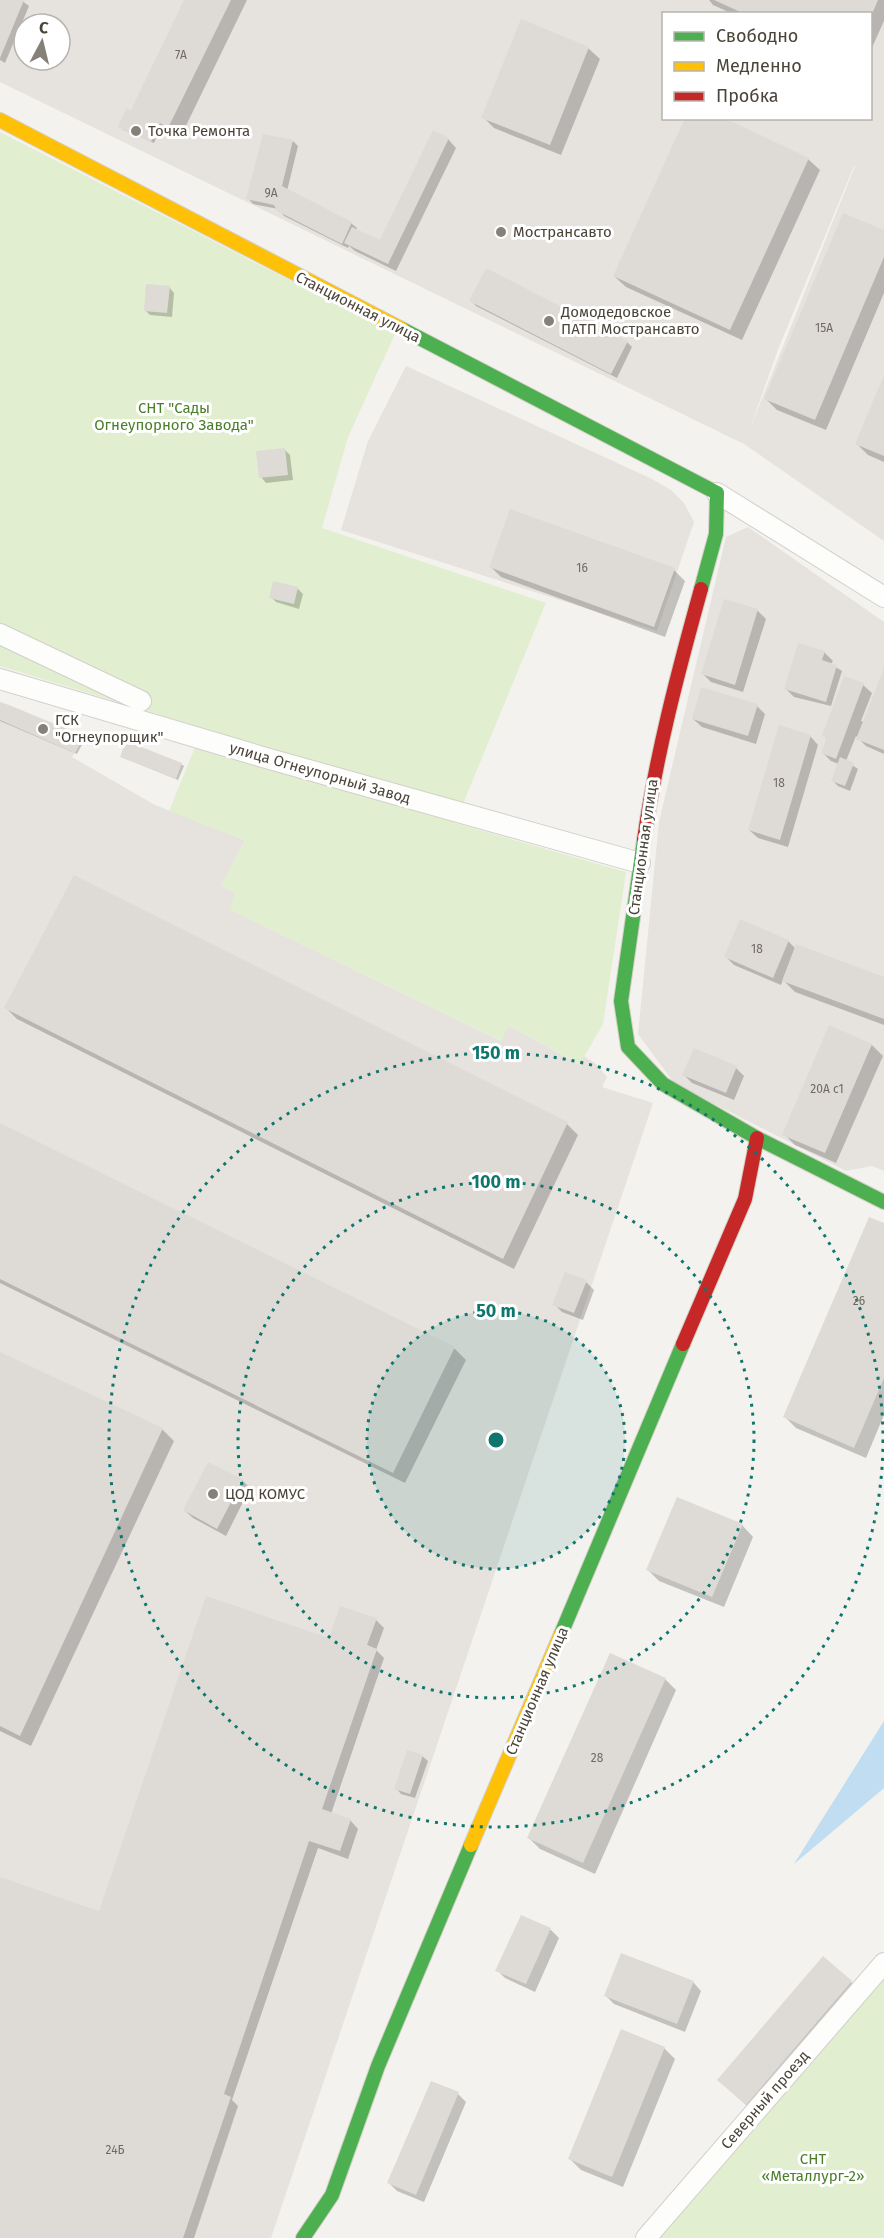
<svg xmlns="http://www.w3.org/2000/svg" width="884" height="2238" font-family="'Fira Sans',sans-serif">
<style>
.industrial{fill:#e6e2de;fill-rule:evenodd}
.green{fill:#e1eecf}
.water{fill:#c0ddf1}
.shadow{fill:#0003}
.building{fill:#dedbd6}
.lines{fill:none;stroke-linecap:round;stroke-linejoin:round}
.street-casing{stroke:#d2d0cb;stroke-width:22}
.fast-casing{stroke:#d3cfc5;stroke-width:16}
.slow-casing{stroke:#d3cfc5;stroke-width:16}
.jam-casing{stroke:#d3cfc5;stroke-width:16}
.street{stroke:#fdfdfc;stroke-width:20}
.fast{stroke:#4caf50;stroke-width:14}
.slow{stroke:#ffc107;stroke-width:14}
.jam{stroke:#c62828;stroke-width:14}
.ring{fill:none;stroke:#0f766e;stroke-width:3;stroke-dasharray:3 6}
.poi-dot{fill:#868178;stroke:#fff;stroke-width:2}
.labels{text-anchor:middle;stroke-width:6;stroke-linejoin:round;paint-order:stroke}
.number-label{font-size:12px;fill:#706a61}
.poi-label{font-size:15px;fill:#4b4439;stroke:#fff;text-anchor:start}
.street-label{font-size:15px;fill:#4b4439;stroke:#fff}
.park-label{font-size:15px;fill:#4a7f2a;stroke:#fff}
.centre{fill:#0f766e;stroke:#fff;stroke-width:3}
.ring-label{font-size:18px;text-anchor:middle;font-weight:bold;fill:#0f766e;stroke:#fff;stroke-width:6;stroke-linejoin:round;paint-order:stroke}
</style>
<rect width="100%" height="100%" fill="#f4f2ee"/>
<path class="industrial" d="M0,0h884v541l-140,-97 -744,-362zM664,14h206v104h-206zM24,24h36v36h-36zM854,166h1l-106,265 30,-84z
M406,366l246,113 19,11 13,13 10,19 -37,109 -316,-101 27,-89z
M748,527l136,95v549l-12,-5 -26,5 -171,-87 -37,-50 21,-212 67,-285z
M0,720l75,33 -3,4 83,48 90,35 -24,46 14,7 -4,17 270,131 7,-16 71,39 3,-9 14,9 11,13 -5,10 51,16 -382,1135h-271z"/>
<path class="green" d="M0,132l395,202 -47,103 -26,91 224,75 -91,220 171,49 -23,152 -23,40 -72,-39 -6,16 -272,-131 5,-17 -14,-7 24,-46 -76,-29 34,-83 -203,-62z
M884,1976v262h-227z"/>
<path class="water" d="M884,1721v67l-90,76z"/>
<path class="shadow" d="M0,0h21l8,6 -24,57 -5,-3z
M186,0h61l-67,138 -20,-9 -6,14 -32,-14 15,-15z
M709,0h175v21l-14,31v-38h-137l-20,-9z
M588,48l12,11 -39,96 -67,-27 -11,-11z
M448,139l8,9 -60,123 -41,-20 -6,-5 -1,2 -64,-32 -6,-7 -25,-5 -5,-6 45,-57 5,5 -11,45 64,32 6,5 -1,3 24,11z
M808,159l12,11 -78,170 -116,-53 -12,-11z
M884,232v61l-58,137 -49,-20 -11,-11z
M169,287l5,6 -2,24 -22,-2 -5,-5z
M471,300l156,42 5,5 -15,31 -141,-72z
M884,379v83l-16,-7 -11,-11z
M285,450l5,5 3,25 -27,3 -5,-6z
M490,566l184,4 11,11 -20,56 -164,-60z
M298,589l5,5 -4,15 -23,-7 -5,-5z
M725,601l33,10 8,8 -23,73 -32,-10 -8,-8z
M824,652l9,9 -2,3 11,7 -11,35 -37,-9 -8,-8z
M884,672v82l-18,-8 -10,-10 -10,25 12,8 -8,22 -12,-5 -5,-5 6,-17 -8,-3 -8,-8 5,-14 -4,-4 39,-50 9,8 -11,28 3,1z
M0,704l83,33 2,2 -8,15 -77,-33z
M757,706l8,8 -9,30 -54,-17 -9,-8z
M810,736l8,9 -30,102 -30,-9 -9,-8z
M122,757l59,7 3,2 -6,14z
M74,877l493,247 11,11 -64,134 -497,-250 -11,-11z
M788,941l8,8 88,30v46l-89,-33 -12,-12 -2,5 -47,-20 -8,-8z
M872,1045l11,11 -47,107 -41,-18 -11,-11z
M736,1068l8,8 -10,24 -42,-17 -8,-8z
M0,1124l455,225 11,11 -61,123 -405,-200z
M884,1225v190l-18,43 -70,-30 -11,-11z
M586,1282l8,8 -11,30 -21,-8 -8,-8z
M0,1354l163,76 11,11 -143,305 -31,-15z
M242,1480l8,8 -24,48 -33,-18 -9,-8z
M742,1525l11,12 -29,70 -65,-26 -11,-11z
M376,1620l8,8 -8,22 8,8 -53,156 19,6 8,9 -10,30 -30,-11 -86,252 6,6 -44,132h-194v-360l100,35 230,-273z
M665,1679l11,11 -81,184 -55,-25 -11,-11z
M422,1756l6,5 -13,37 -14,-4 -5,-6z
M521,1917l30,13 8,8 -24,54 -30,-14 -8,-8z
M693,1982l8,9 -16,41 -71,-28 -8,-8z
M851,1982l11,11 -105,122 -38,-35z
M664,2048l11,11 -52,128 -42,-17 -11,-11z
M458,2094l8,8 -42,100 -27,-11 -8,-8z"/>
<path class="building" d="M0,0h24l-24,58z
M184,0h47l-63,128 -8,-5 -9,19 -33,-15 8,-19 5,2z
M714,0h164l-6,14h-127z
M521,19l68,28 -39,98 -69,-27z
M685,118h39l85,40 -79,172 -117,-54z
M433,130l16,8 -61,126 -44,-21 8,-16 28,13z
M263,134l30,6 -11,46 70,36 -10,22 -65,-33 -3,-6 -28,-6z
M843,213l41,17v27l-69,163 -51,-21z
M486,268l142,73 -17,33 -142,-73z
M146,284l24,2 -3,27 -23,-2z
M884,375v81l-29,-12z
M285,448l3,27 -29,3 -3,-27z
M510,509l165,59 -21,59 -165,-60z
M273,581l25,6 -4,17 -25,-6z
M724,599l34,10 -23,76 -34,-11z
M798,643l27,8 -3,9 15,5 -11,37 -42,-13z
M884,668v82l-28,-11z
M844,676l20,7 -28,76 -15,-6 6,-16 -5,-1z
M701,687l57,17 -10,32 -56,-17z
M0,702l9,3 75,31 -9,17 -75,-33z
M779,725l32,10 -31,105 -32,-10z
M126,741l56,22 -6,16 -56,-22z
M840,757l14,6 -9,23 -14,-5z
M74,875l494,247 -65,137 -499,-251z
M740,919l49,21 -16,38 -49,-21z
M796,944l88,33v42l-102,-38z
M829,1025l43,19 -47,109 -43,-18z
M694,1048l43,18 -11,27 -44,-18z
M0,1123l455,224 -62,126 -393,-194z
M869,1217l15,6v155l-30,70 -71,-31z
M565,1272l22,8 -13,33 -22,-8z
M0,1352l163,76 -143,308 -20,-10z
M208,1462l35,17 -26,50 -34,-19z
M677,1497l66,27 -31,73 -66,-27z
M206,1596l123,42 11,-32 37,12 -10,27 10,4 -55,160 29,10 -11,32 -31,-10 -85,253 7,3 -48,141h-183v-361l99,34z
M610,1653l56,25 -83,185 -56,-25z
M407,1750l16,5 -13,39 -16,-5z
M521,1915l30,13 -25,56 -31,-13z
M621,1953l73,28 -17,43 -73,-28z
M823,1956l29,25 -106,124 -29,-25z
M621,2029l44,18 -53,130 -44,-18z
M431,2081l28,11 -43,103 -29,-12z"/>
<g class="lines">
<defs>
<path id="street" d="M717,493l167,104
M0,634l141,67
M0,679l266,79 374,105
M646,2238l238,-275"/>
<path id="fast" d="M402,329l315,164 -1,41 -15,55
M644,840l-23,161 7,46 35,37 94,54 127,64
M561,1634l122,-290
M303,2238l29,-43 46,-129 93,-221"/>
<path id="slow" d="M0,120l402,209
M471,1845l90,-211"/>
<path id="jam" d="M644,840c12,-85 34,-168 57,-251
M683,1344l62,-145 12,-61"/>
</defs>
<use href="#street" class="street-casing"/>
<use href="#fast" class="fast-casing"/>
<use href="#slow" class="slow-casing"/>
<use href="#jam" class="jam-casing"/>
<use href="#street" class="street"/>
<use href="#fast" class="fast"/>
<use href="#slow" class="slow"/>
<use href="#jam" class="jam"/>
</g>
<circle cx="496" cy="1440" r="129" fill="#0f766e" fill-opacity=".12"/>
<g class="ring">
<circle cx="496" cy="1440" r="129"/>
<circle cx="496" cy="1440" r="258"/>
<circle cx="496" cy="1440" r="387"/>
</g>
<g class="poi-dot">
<circle cx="136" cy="131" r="6"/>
<circle cx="501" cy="232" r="6"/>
<circle cx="549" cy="321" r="6"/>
<circle cx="43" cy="729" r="6"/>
<circle cx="213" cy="1494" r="6"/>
</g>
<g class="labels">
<g class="number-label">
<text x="181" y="59">7А</text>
<text x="271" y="197">9А</text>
<text x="824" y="332">15А</text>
<text x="582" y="572">16</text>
<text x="779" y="787">18</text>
<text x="757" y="953">18</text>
<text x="827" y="1093">20А с1</text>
<text x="859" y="1305">26</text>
<text x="597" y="1762">28</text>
<text x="115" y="2154">24Б</text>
</g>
<g class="poi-label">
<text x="148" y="136">Точка Ремонта</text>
<text x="513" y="237">Мострансавто</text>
<text x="561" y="317">Домодедовское<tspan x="561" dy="17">ПАТП Мострансавто</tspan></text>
<text x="55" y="725">ГСК<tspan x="55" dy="17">"Огнеупорщик"</tspan></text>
<text x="225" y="1499">ЦОД КОМУС</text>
</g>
<g class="street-label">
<text transform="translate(358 307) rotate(27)" y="5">Станционная улица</text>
<text transform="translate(320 773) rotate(16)" y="5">улица Огнеупорный Завод</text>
<text transform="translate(643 847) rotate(-82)" y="5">Станционная улица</text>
<text transform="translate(537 1691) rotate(-67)" y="5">Станционная улица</text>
<text transform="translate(765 2100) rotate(-49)" y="5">Северный проезд</text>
</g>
<g class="park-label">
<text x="174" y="413">СНТ "Сады<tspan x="174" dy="17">Огнеупорного Завода"</tspan></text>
<text x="813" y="2164">СНТ<tspan x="813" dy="17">«Металлург-2»</tspan></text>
</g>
</g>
<circle cx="496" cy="1440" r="9" class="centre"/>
<g class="ring-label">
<text x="496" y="1059">150 m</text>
<text x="496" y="1188">100 m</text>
<text x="496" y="1317">50 m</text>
</g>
<rect x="662" y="12" width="210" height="108" fill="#ffffff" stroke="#b7b4b0" stroke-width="1.5"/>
<rect x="674" y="32" width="30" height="9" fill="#4caf50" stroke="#b7b4b0" stroke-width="1.5"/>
<text x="716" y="42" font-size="18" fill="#4b4439">Свободно</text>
<rect x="674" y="62" width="30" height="9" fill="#ffc107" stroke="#b7b4b0" stroke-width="1.5"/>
<text x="716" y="72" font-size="18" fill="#4b4439">Медленно</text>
<rect x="674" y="92" width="30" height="9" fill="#c62828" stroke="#b7b4b0" stroke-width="1.5"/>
<text x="716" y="102" font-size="18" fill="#4b4439">Пробка</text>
<g transform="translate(42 42) rotate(7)"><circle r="28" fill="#ffffff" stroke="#b7b4b0" stroke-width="1.5"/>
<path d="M0-4.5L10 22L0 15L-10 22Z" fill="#868178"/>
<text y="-9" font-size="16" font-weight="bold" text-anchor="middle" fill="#4b4439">С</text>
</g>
</svg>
